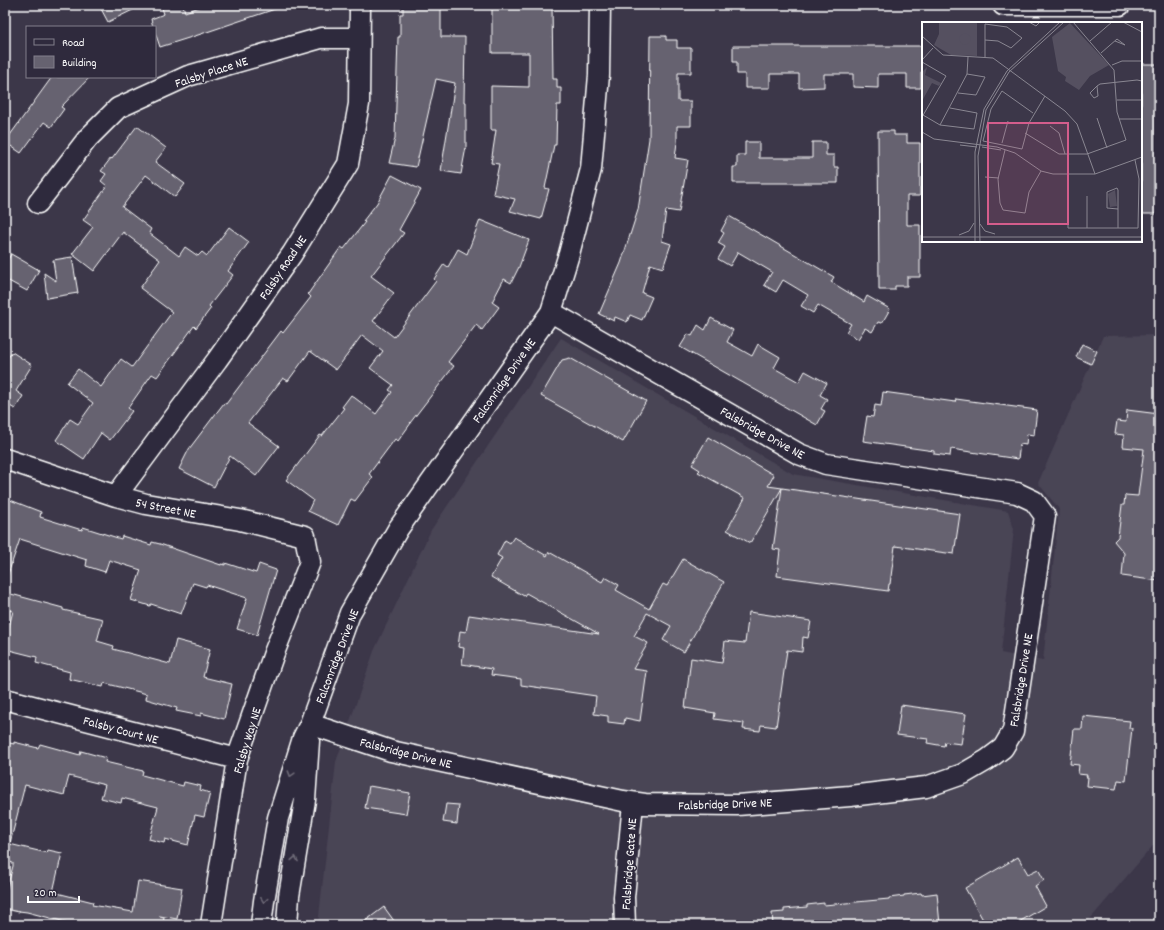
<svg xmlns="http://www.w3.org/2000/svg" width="1164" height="930" font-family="Dekko,sans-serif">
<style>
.built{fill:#494455}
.building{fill:#666270;stroke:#fff}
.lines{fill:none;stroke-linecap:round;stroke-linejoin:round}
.minor-casing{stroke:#fff;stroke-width:23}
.minor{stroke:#2f2a3d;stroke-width:20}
.oneway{stroke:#6d6a77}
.labels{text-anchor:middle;stroke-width:3;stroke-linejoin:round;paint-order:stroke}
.street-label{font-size:13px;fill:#fff;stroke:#2f2a3d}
.inset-road{fill:none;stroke:#8a8792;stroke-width:1}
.view{fill:#d45d8c;fill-opacity:0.15;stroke:#d45d8c;stroke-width:2}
.inset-edge{fill:none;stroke:#fff;stroke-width:2}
</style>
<rect width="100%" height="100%" fill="#3c3749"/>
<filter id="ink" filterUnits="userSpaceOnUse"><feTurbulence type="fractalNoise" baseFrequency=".025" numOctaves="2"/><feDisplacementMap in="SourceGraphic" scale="8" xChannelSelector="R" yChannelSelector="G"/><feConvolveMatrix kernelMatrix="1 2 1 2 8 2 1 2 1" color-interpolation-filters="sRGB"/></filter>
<g filter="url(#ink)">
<path class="built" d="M1159,335v494l-2,12 -72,84h-767l18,-163 38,-111 57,-121 130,-192 232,136 215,37 6,18 -13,124 42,8 16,-152 -21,-26 65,-147z"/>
<path class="building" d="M99,5h44l-35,17z
M161,5h22l2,7 20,-7h72l1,3 -80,27 -38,12 -5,-15v-5h-2l-2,-8 13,-5z
M403,5h38v32h24l-1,65h2v45l-5,27 -20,-3 14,-88 -19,-4 -20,88 -27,-4 6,-25 3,-101h2v-23h3z
M492,5h60l1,74h4v9h4v17h-4l-1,40h-2l-9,43 4,1 -8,30 -31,-8 5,-12 -22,-5 6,-30 -8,-1 5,-33h-5v-44l38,1v-34h-37z
M650,36h16v4h11v8h14v25h-13v28h13v25h-14v16l-2,16 13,2 -9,52 -13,-2 -4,31 9,3 -8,24 -13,-4 -8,29 10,4 -10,23 -12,-5 -3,7 -12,-5 -1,4 -15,-7 22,-51 17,-53 11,-71z
M733,46h190v26h-2v16h-14v-14h-29v14l-25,-1v-13h-29v13l-25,1v-14h-29v14h-25v-14h-8v-12h-4z
M1141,64h18v150h-18z
M52,77h38l-29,30 3,2 -13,18 -7,-5 -23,31 -16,-11z
M137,126l29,22 -11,14 30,22 -10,13 -29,-22 -24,32 29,22 -2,4 30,23 6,-9 13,9 4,-4 5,4 22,-29 20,15 -21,29 5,4 -24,31 2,2 -15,20 -2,-2 -37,51 -5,-3 -24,34 4,3 -22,29 -9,-7 -17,26 -28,-19 14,-21 8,5 15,-21 -26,-20 11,-14 23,18 20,-28 11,8 40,-55 -32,-24 20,-28 -37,-28 -29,39 -22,-17 21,-27 -10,-7 24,-34 -6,-5 5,-7 -5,-3 10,-13 1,1z
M878,131h16v4h13v8h13v53h-13v29h13v52h-13v9h-12v4h-16z
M745,142h14v16h53v-16h14v13h8v12h4v16h-105v-16h4v-12h8z
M392,175l29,15 -22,40 5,3 -33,43 23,17 -21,28 21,16 42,-56 -2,-2 10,-15 4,3 10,-18 9,5 13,-34 49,20 -10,27 -8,16 -7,-4 -12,23 7,5 -17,23 -6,-5 -28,37 6,4 -44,57h1l-13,18 -3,-2 -26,35 4,3 -18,24 -4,-2 -13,26 -30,-14 5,-11 -27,-20 34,-45 2,1 22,-28 -2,-1 9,-12 25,19 16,-22 -3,-2 4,-5 -23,-17 13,-17 -21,-16 -26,35 -26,-19 -22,30 -5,-3 -35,45 31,23 -23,30 -26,-20 -16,31 -35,-18 10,-20 25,-33 10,-13 2,1 55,-73 2,2 28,-36 -3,-3 33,-47 3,2 21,-27 -2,-1 14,-18z
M729,216l105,61 -3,5 33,20 3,-6 23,13 -8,14 -4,-1 -6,10 -7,-4 -7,11 -12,-7 5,-8 -33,-19 -5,8 -12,-7 7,-11 -25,-15 -7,12 -12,-7 8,-13 -34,-20 -8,14 -12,-7 7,-12 -7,-4 6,-10 -3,-2z
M11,254l28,16 -12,21 -22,-12v-14z
M72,257l6,36 -31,5 -3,-25 12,8 -3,-21z
M711,318l22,12 -6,12 11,6 14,8 6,-12 22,13 -6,11 25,14 6,-11 22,12 -7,12 7,4 -6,10 4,2 -8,14 -137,-78 8,-13 4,2 6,-11 7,5z
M1082,344l15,7 -6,13 -15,-7z
M12,352l20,13 -16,26 7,5 -8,13 -7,-4 -3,5v-48z
M570,358l76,43 -23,41 -82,-46 21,-36z
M883,392l72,10 1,-3 81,11 -3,25 -7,-1 -1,11 -6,-1 -2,15 -67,-10 -1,7 -16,-2v-3l-71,-10 4,-25 6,1 2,-12 6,1z
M1127,410l32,4v167l-37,-5 2,-23 -10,-12 4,-4 4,-32h2l1,-10 13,1 6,-47 -21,-2 1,-12 -9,-1 2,-13 9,1z
M708,437l66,38 -6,11 14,2 -32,55 -23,-13 18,-32 -47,-26 2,-2 -8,-5z
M782,488l178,26 -6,40 -59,-8 -5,38h-1l-1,7 -111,-15 3,-26 -7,-1z
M5,498l36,14 -1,5 42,13 1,-3 38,12 1,-3 29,9 1,-3 8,2 61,21v-1l4,1v-2l31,10 3,-9 17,6 -19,65 -20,-6 10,-31 -40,-13 -1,2 -13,-4 -12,31 -30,-10 -1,2 -19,-6 10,-30 -32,-10 -4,12 -19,-6 1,-6 -67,-21 -13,38 -2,-1z
M514,537l33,19 2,-4 53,30 3,-5 14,8 -3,5 33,19 14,-25 4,2 16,-27 41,23 -40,70 -21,-12 8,-14 -24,-13 -13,23 14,7 -15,26 14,2 -7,50 -15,-3 -1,6 -16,-2v-6l-14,-2 2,-18 -75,-11v-6l-30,-4 1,-6 -30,-5 2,-16 -6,-1 2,-16 6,1 3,-17 130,19 -73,-41 -2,3 -33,-19 11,-19 -5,-3 8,-15 5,3z
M11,594l52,14v2l40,9 -6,22 17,5 -1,3 57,15 6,-24 34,9 -7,28 29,7 -8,35 -23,-6v3l-25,-5 1,-3 -31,-9 1,-5 -43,-11 -1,4 -34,-8 1,-7 -34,-9 1,-6 -32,-8v-7l8,-31 -6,-1z
M749,612l62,9 -3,17 -5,-1 -1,15 -15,-2 -11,77 -15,-2 -1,6 -17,-2 1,-6 -30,-4 1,-6 -30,-5 6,-50 31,5 3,-22 20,2z
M901,705l65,9 -5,30 -16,-2 -1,4 -17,-3 1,-4 -31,-4z
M1083,716l47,5 -1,7h3l-6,53 -8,-1 -2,9 -29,-3 1,-9h-2l1,-2 -9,-1 1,-9 -9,-1 4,-35h8z
M5,742l9,2v-2l24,6 2,-4 40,11 1,-4 25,7 -1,4 38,9 -1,4 41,11 1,-4 17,4 -1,4 10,3 -6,24 -9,-2 -7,30 -23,-6 -1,4 -15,-4 9,-32 -36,-9 -1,5 -20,-5 4,-13 -36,-9 -5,19 -39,-10 -15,58 -5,-1z
M369,786l41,7 -4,21 -41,-6z
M446,804l13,1 -2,19 -14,-2z
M5,843l42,10 1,-3 14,3 -9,39 40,10 -1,3 41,7 5,-31 44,7 -5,31 -17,-3v1l4,1 -1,7h-86l-50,-13 -8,-1v1l-14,-3v-14l8,-29v-3l-8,-2z
M1018,857l10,17 10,-5 6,11 -9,6 11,20 -32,19h-28l-21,-37z
M921,893l1,2 15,-2 3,32h-167l-1,-12 12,-1v-3l23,-2v-2l17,-2v2l65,-6v-1l15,-2v-1z
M384,907l13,18h-37z"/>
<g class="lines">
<defs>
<path id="minor" d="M1003,5h117
M38,203l50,-65 30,-30 70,-32 133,-38h38
M5,459l111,37 30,8 94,16 65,16 5,26 -36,91 -37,106 -26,166
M116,496l101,-136 75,-106 56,-90 11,-60 1,-99
M5,699l232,60
M310,724l81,27 232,50 22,3 92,1 113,-9 76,-9 37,-13 24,-14 16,-12 10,-17 32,-215 -11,-15 -17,-8 -191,-29 -27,-10 -248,-142
M261,925l3,-24 14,-83 25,-80 7,-14 40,-111 48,-84 153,-217 18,-58 22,-85 8,-94 1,-70
M287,925l2,-29 16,-96 4,-59
M625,925l-1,-28 9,-94"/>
</defs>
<use href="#minor" class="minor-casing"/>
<use href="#minor" class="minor"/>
</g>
<defs><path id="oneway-chevron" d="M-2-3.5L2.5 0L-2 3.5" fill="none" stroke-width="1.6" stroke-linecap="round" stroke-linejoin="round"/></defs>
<g class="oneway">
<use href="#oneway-chevron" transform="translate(291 774) rotate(107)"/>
<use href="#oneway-chevron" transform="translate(295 859) rotate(-80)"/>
<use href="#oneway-chevron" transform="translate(264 900) rotate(98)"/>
</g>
</g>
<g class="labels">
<g class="street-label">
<text transform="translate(211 71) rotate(-18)" y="5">Falsby Place NE</text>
<text transform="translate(282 267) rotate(-56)" y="5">Falsby Road NE</text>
<text transform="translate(503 380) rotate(-55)" y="5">Falconridge Drive NE</text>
<text transform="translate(763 432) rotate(29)" y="5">Falsbridge Drive NE</text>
<text transform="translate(166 507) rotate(11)" y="5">54 Street NE</text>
<text transform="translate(336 656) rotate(-69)" y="5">Falconridge Drive NE</text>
<text transform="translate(1020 680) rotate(-81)" y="5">Falsbridge Drive NE</text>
<text transform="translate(121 729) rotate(15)" y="5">Falsby Court NE</text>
<text transform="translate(246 740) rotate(-73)" y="5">Falsby Way NE</text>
<text transform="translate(406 752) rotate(14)" y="5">Falsbridge Drive NE</text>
<text transform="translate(725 803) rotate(-2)" y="5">Falsbridge Drive NE</text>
<text transform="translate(628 864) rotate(-86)" y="5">Falsbridge Gate NE</text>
</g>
</g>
<g transform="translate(922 22)">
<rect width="220" height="220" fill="#3c3749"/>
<path d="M17,0h38v34l-26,-1 -17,-10 5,-11zM148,1l39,42 -19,11 -11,14 -14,-9 1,-4 -8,-6 -6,-34zM5,45l-2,8 16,8 -2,3 -7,-3 -10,18v-29zM193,168l2,16 -7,1 -2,-13z" fill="#555060"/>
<path d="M37.5 17a5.5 5.5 0 1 1 11 0a5.5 5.5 0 1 1-11 0Z" fill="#555060"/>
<path class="inset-road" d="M107,0l7,4 4,-4M201,0l19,10M63,2l22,3 15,11 -11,10 -13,-7 -13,-1M0,14l21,19 50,3 72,53 12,13 18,50M168,19l22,-19M179,31l16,-14 8,6 -10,-4M63,35v-33M0,38l11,-12M0,40l24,14 -24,41M190,43l10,-4h20M175,64l1,10 -4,2 -4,-5 7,-7 3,-2 37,-4 5,1M36,71l18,2 9,-18 -18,-3M195,78h24M111,91l-31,-22 -11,18 -8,32 39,8 7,-26 16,-27M1,93l17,10 27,-51 1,-17M175,96l10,30M197,97h22M18,103l34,4 3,-16 -27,-5M128,104l9,7 6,21M0,110l12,7M103,111l34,21h28l39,-14 -9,-28 -3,-42 -41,-48M12,117l63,8 18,6 26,18 12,3h42l47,-17M80,121l6,-22M38,123l17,2M60,125l19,3M83,128l-7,29 2,24 3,7 22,3 4,-21 12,-21M146,153v53h70l1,-49 -4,-19M63,155l14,1M165,174v32M196,187l-11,-1v-16l10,-4 1,2v38M58,202l5,7 10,3M37,213l10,-4 5,-8M0,215h220M0,220l220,-1M53,220v-90l9,-43 23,-38 53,-49M58,220l-2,-86 8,-46 23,-38 55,-50"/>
<path class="view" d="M66,101h80v101h-80z"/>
<rect width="220" height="220" class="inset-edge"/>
</g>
<rect width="1164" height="930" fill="none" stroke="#2f2a3d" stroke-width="20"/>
<rect x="10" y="10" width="1144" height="910" fill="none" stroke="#fff" stroke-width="1.5" filter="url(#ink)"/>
<rect x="26" y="26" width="130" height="52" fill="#2f2a3d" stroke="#827f8b"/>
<rect x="34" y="39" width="20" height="6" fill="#2f2a3d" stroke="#827f8b"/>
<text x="62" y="46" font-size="12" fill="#ffffff">Road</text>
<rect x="34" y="56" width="20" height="12" fill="#666270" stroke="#827f8b"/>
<text x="62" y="66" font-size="12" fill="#ffffff">Building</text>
<path d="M28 896v6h51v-6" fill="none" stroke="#ffffff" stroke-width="2"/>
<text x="34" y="896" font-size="12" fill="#ffffff" stroke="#2f2a3d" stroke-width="3" paint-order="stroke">20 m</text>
</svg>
